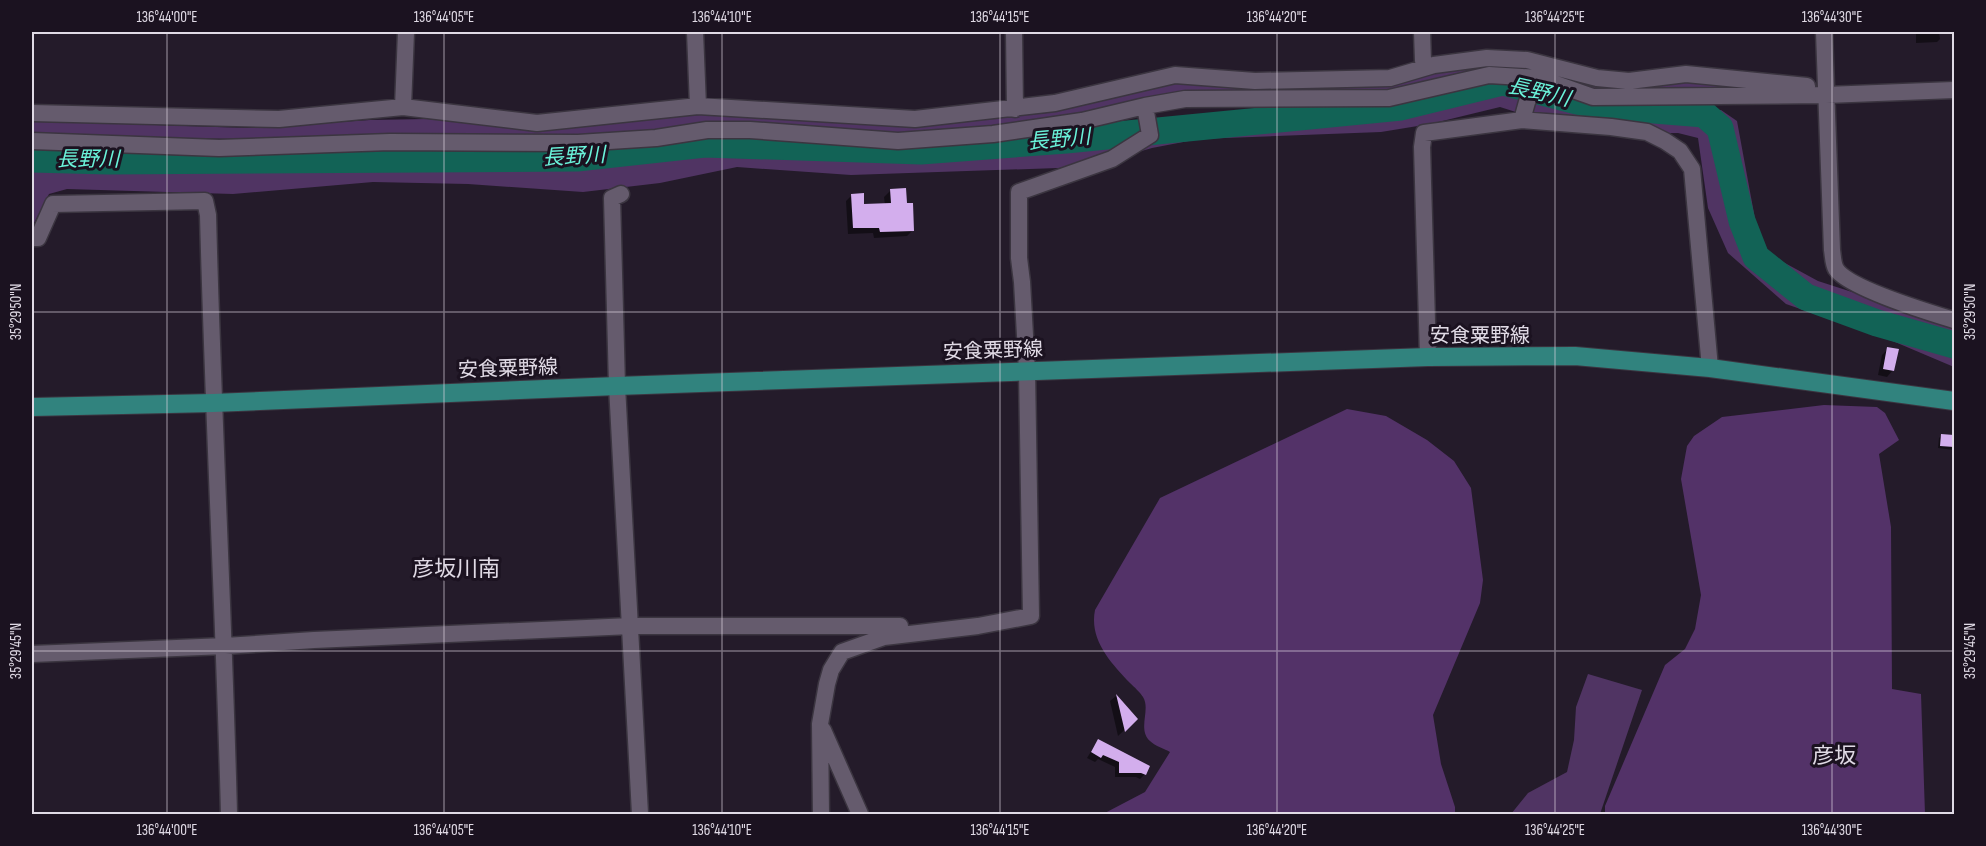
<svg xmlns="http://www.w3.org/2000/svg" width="1986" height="846" font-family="'Sofia Sans Condensed','Noto Sans JP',sans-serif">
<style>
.green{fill:#503463}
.forest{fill:#533268}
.shadow{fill:#0007}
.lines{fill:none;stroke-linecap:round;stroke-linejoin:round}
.river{stroke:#126356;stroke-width:27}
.building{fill:#d3aeed}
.minor-casing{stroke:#3b3540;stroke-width:19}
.major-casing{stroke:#3b3540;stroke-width:20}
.minor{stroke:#655b6d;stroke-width:16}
.major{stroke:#31837e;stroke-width:18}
.ticks{fill:none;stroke:#e0dae5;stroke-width:1.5;stroke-opacity:0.45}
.labels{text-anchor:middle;stroke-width:6;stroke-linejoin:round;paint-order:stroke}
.street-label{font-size:20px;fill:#e0dae5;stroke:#1b1220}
.water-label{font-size:21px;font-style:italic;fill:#6af2d9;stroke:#1b1220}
.quarter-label{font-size:22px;fill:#e0dae5;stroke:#1b1220}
.neatline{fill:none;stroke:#e0dae5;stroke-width:2}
.ticks-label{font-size:15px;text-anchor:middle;fill:#e0dae5}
</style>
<rect width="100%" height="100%" fill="#241b2a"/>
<path class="green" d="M1482,63l327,28 -208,2 -69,-20 -143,21 -202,1 -51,4 -32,14 -204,22 -196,-11 -95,11 -365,4 -212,-3v-15l216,7 122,-8 57,-1 93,7 84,-8 159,-5 142,13 142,-13 57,-18 65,-12 278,-14z
M1510,94l67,12 71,10 73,-6 16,11 23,125 3,5 55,30 136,44v42l-59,-25 -109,-38 -58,-51 -20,-45 -10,-70 -20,-5 -85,1 -45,-12 -48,-15 -70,17 -49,8 -182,7 -47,9 -66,19 -235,8 -114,-8 -77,16 -77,9 -115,-8 -95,-2 -140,12 -166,-5 -18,5 -15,29 -2,-1v-62l66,2 486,2 119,-13 172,5 85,-3 108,-8 68,-16 53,-10 207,-8 58,-13z
M1588,674l54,16 -42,124h-89l17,-21 39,-21 7,-32 2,-33z"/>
<path class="forest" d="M1824,405l53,2 8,6 14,27 -20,14 12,73 1,162 29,5 4,120h-320v-8l60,-141 20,-16 10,-20 6,-34 -20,-116 6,-33 7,-10 28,-19z
M1347,409l39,7 41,24 27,21 17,27 12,92 -3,23 -47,112 8,49 14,43v7h-352l42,-22 25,-40c-5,-3 -15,-6 -20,-11 -13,-12 1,-31 -7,-44 -3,-5 -9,-10 -13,-14 -19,-20 -41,-43 -35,-73l65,-112z"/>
<path class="shadow" d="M1916,32h23l1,7 -3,3 -21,1z
M890,191l16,13 7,26 -6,6 -33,2 -1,-5 -25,1 -2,-33 6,-6 11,10h22l-1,-8z
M1888,349l5,21 -6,7 -9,-2 4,-20z
M1954,431v19l-16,-2 1,-10 2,-2 11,1z
M1116,696l20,23 -18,17 -8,-35z
M1098,740l47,34 -5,5 -4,-2h-21v-10l-17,-8 -3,3 -8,-4z"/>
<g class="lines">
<path class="river" d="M32,159l76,2 469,-3 128,-14 216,7 145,-11 335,-33 102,-25 89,23 112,9 16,14 22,93 14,36 50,40 71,26 77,22"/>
</g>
<path class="building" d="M906,188l1,15h6l1,28 -34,1 -1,-4h-26l-2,-34 13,-1v11l27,-1 -1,-14z
M1887,347l12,2 -5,22 -11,-2z
M1941,434l13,1v12l-14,-1z
M1116,694l22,25 -13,13z
M1098,739l52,27 -4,9 -5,-2h-22v-11l-16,-7 -2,3 -10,-6z"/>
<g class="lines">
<defs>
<path id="minor" d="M695,32l3,74
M1014,32l1,77
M1422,32l1,29
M1824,32l8,218c1,6 1,14 4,19 12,19 95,44 118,51
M403,107l3,-75
M32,113l247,6 124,-12 134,16 161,-17 217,13 140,-16 120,-28 80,6 135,-3 44,-13 53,-7 40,2 70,18 32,3 57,-7 121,12
M1522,120l5,-18 12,-24
M32,141l187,7 171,-6 188,1 78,-5 51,-8h43l148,11 95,-7 89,-13 63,-15 40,-7 204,-1 100,-23 50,3 54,19 233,-2 128,-5
M621,194l-9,4 5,188 23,428
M32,238h6l15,-34 152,-3 3,14c5,200 16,400 21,599
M1428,357l-6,-210 2,-14 98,-13 89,7 36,5 18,9 15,10 12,18 18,199
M32,654l193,-8 89,-6 317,-14h269
M823,730l37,84
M821,814l-1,-90 7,-40 4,-14 11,-18 42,-15 94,-11 53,-10 -4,-245 -5,-89 -3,-24v-66l93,-33 38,-24 -5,-29"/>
<path id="major" d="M32,407l181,-4 404,-17 811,-29 147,-1 135,12 244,33"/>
</defs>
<use href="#minor" class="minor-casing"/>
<use href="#major" class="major-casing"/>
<use href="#minor" class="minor"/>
<use href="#major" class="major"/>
</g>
<path class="ticks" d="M167,32v782M444,32v782M722,32v782M1000,32v782M1277,32v782M1555,32v782M1832,32v782M32,312h1922M32,651h1922"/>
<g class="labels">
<g class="street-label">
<text x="1480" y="342">安食粟野線</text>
<text transform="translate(993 350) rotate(-2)" y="7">安食粟野線</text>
<text transform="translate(508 368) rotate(-2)" y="7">安食粟野線</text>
</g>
<g class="water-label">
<text transform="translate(1539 92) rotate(13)" y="7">長野川</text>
<text transform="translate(1059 139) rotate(-5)" y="7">長野川</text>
<text transform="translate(574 156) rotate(-3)" y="7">長野川</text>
<text x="88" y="166">長野川</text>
</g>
<g class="quarter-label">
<text x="456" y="576">彦坂川南</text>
<text x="1834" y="763">彦坂</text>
</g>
</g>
<rect width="1986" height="846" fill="none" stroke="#1b1220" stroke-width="66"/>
<rect x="33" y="33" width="1920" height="780" class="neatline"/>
<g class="ticks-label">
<text x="167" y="22">136°44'00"E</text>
<text x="444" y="22">136°44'05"E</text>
<text x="722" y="22">136°44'10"E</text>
<text x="1000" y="22">136°44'15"E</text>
<text x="1277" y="22">136°44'20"E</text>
<text x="1555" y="22">136°44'25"E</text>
<text x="1832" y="22">136°44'30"E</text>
<text transform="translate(16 312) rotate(-90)" y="5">35°29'50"N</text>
<text transform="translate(1970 312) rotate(-90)" y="5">35°29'50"N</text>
<text transform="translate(16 651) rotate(-90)" y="5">35°29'45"N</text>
<text transform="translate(1970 651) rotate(-90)" y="5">35°29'45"N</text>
<text x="167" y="835">136°44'00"E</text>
<text x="444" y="835">136°44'05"E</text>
<text x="722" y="835">136°44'10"E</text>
<text x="1000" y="835">136°44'15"E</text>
<text x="1277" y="835">136°44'20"E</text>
<text x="1555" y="835">136°44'25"E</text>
<text x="1832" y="835">136°44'30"E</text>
</g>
</svg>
